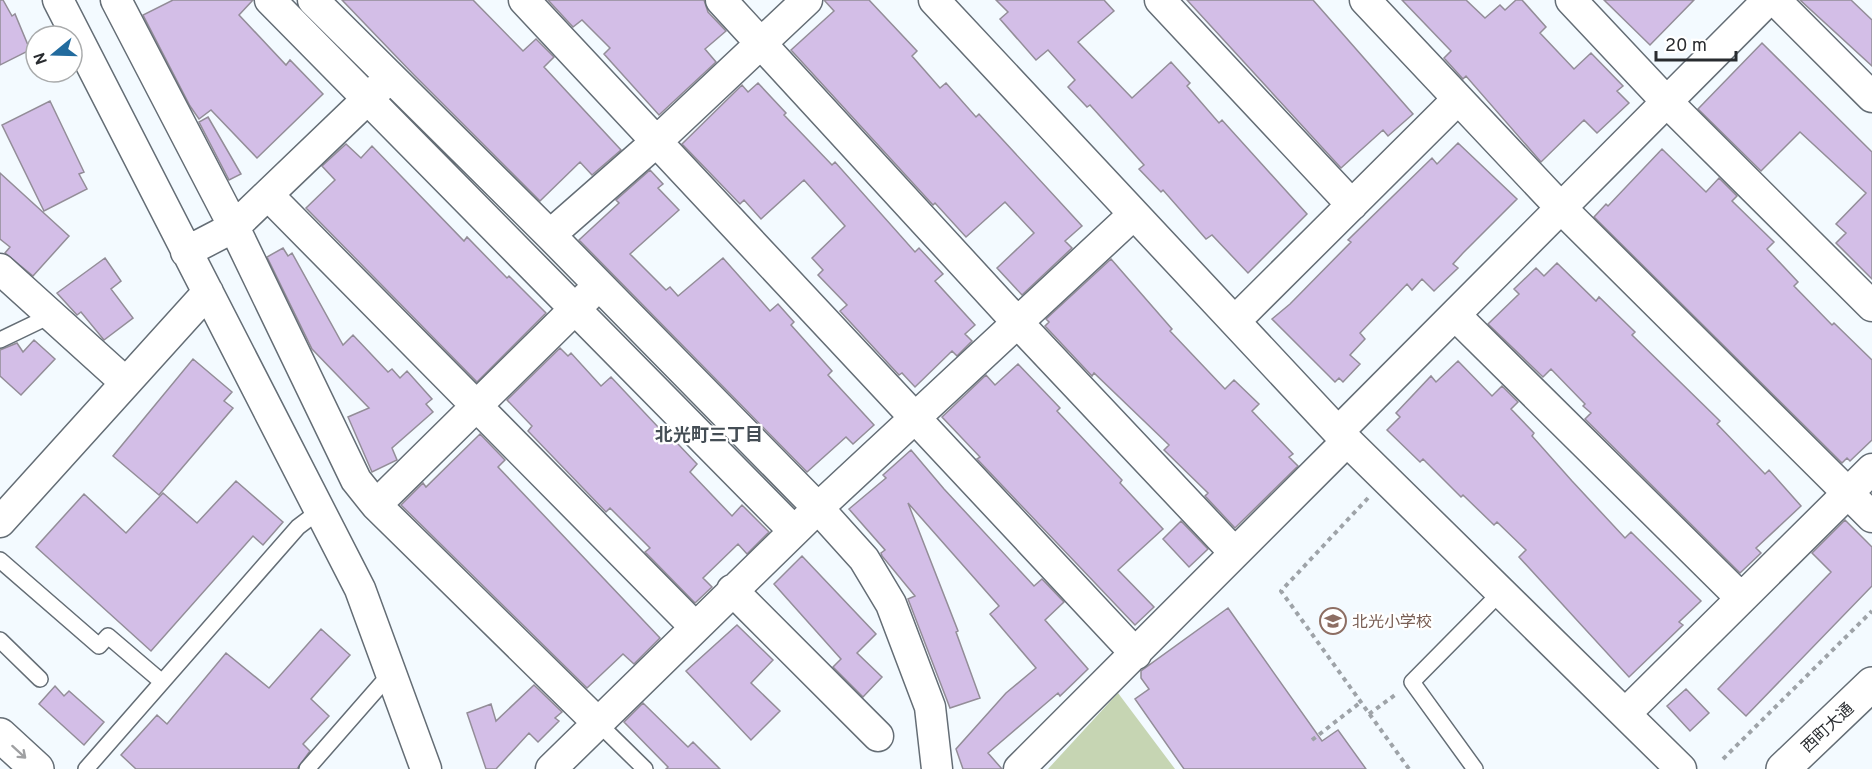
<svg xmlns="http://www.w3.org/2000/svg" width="1872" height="769" font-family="Overpass,'Noto Sans JP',sans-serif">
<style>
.green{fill:#c6d5b3}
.building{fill:#d3bee7;stroke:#938d98;stroke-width:1.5}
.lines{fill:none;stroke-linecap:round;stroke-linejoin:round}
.lane-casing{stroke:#646d75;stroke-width:18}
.street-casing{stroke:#646d75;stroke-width:33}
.secondary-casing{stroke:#646d75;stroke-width:36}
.path{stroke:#9ea3a8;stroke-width:4;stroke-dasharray:4.5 4.5;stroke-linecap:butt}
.lane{stroke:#fff;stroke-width:15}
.street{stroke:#fff;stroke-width:30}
.secondary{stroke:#fff;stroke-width:33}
.oneway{stroke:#9fa0a2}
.labels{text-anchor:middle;stroke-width:4.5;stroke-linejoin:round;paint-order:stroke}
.education-label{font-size:16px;fill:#785e54;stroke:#fff;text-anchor:start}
.street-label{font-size:16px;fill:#292c30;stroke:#fff}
.neighbourhood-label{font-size:18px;font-weight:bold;fill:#454e55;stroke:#fff}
</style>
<rect width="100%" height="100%" fill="#f3faff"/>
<path class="green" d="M1118,693l57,76h-127z"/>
<path class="building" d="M0,0h3l9,16 3,-2 15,36 -30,15z
M173,0h80l-14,15 47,50 4,-5 33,34 -66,64 -46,-48 -12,9 -9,-13 -47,-91z
M342,0h131l50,51 13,-12 18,18 -10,10 77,83 -29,25 -12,-13 -40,39 -126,-126z
M548,0h156l4,12 18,19 -21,18 11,13 -57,53 -55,-61 6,-6 -28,-28 -9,7z
M824,0h45l48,51 -5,5 28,32 6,-5 30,34 3,-3 103,112 -17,15 7,7 -50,47 -25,-27 37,-35 -29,-31 -39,35 -31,-34 -2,2 -142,-155 43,-39z
M996,0h108l10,11 -36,31 54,56 39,-36 19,21 -3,3 32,37 3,-3 85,94 -59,59 -36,-38 -6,4 -43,-49 -2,2 -22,-23 5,-4 -54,-60 -3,2 -19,-20 7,-7 -27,-30 -12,10 -36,-41 8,-7z
M1187,0h126l100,114 -25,22 -5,-6 -42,38z
M1402,0h64l19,18 15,-13 5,5 11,-10h6l24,27 -6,6 34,36 17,-16 32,33 -6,5 12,12 -32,30 -13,-13 -43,42 -75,-86 -3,3 -19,-21 7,-7z
M1604,0h90l-44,45z
M1800,0h51l21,20v46z
M1762,43l110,109v127l-36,-36 10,-10 -10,-9 30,-31 -66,-61 -39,39 -63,-62z
M758,83l28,30 -2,2 48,50 3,-3 80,90 4,-4 24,26 -8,7 40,44 -10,9 7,7 -15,15 -5,-5 -37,36 -13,-14 -3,2 -59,-64 7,-6 -29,-30 5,-5 -11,-12 33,-32 -41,-46 -43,39 -17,-19 -4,4 -58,-60 60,-59 6,7z
M50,101l34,71 -5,2 8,15 -43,22 -42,-86z
M208,117l33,57 -12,6 -30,-58z
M1458,143l59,56 -54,54 -10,11 5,4 -24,23 -12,-12 -10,11 -5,-6 -47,49 5,6 -15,16 10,9 -17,18 -4,-4 -4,4 -63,-63 18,-15 61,-62 -3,-2 84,-82 5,6z
M346,144l15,14 11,-12 92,95 3,-4 40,41 2,-2 37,37 -69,69 -171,-174 29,-28 -13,-14z
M1662,149l44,43 13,-14 18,18 -5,5 42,41 -7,7 31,33 -4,4 38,39 2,-2 38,37v80l-22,21 -3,-3 -5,5 -248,-246 12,-13 2,2z
M650,170l13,14 -5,4 21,22 -49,44 36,36 4,-3 8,9 45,-38 47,53 8,-7 16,18 -3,3 41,46 -4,4 46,50 -21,19 -7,-7 -39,35 -228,-232 40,-37 -3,-3z
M0,173l69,63 -36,40 -28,-23 5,-6 -10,-8z
M283,248l5,8 4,-3 51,92 10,-10 35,37 4,-3 8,9 7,-7 25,28 -6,5 7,8 -41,36 5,12 -25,12 -24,-55 21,-9 -57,-59 -45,-92z
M105,258l16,23 -10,8 22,29 -29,22 -23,-28 -4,3 -20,-22z
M1111,259l61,70 -2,2 55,58 9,-9 25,24 -7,7 41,43 -4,3 9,9 -63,62 -30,-32 3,-3 -44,-43 5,-5 -75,-72 -2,3 -47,-50 4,-4 -3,-3z
M1557,263l39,38 3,-4 36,35 -3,3 88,86 -3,3 48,50 4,-4 32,36 -45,42 5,5 -21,20 -155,-154 6,-6 -8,-7 2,-2 -34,-35 -8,8 -55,-53 31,-30 -5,-5 22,-21 8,8z
M34,340l21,19 -34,36 -21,-19v-26l17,-7 6,9z
M560,348l8,8 3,-3 30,33 10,-9 47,50 2,-2 37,39 -7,8 42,44 10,-11 27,27 -22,22 -9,-10 -35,34 9,9 -17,16 -50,-51 5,-4 -40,-40 -4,4 -78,-81 4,-5 -25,-26z
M193,359l39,33 -8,9 9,7 -74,87 -46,-39z
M1458,361l34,35 10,-10 16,16 -7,7 23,24 -2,3 40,45 53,57 6,-6 70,69 -22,21 4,3 -54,52 -110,-120 7,-7 -29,-28 -3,3 -31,-30 -2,2 -38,-38 -3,3 -33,-32 13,-13 -4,-4 35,-37 5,6z
M1018,364l42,44 -3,3 65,69 -2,3 43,46 -45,41 36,37 -19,18 -158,-166 3,-2 -38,-40 44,-42 9,10z
M480,434l25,26 -7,7 162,171 -26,26 -11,-10 -36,34 -186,-183 22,-22 3,4z
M911,450l33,39 90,97 8,-7 22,23 -19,18 43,49 -28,27 -2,-3 -70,60 14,16h-39l-7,-20 50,-56 30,-25 -46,-54 9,-8 -91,-103 50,128 -2,1 24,66 -30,10 -42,-109 7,-3 -33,-40 -1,-3 4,-3 -36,-41 37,-31 -3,-3z
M236,481l47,41 -20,23 -10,-9 -102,115 -115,-104 48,-53 42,39 37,-40 34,30z
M1845,520l27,27v39l-126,130 -28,-27 113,-117 -19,-19z
M1181,521l27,28 -19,18 -26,-28z
M802,556l74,78 -19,19 25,24 -19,20 -30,-30 8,-8 -67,-75z
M1228,608l94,133 16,-11 28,39h-182l-49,-70 14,-10 -8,-11v-7z
M737,625l36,35 -22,23 29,28 -29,29 -65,-69z
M321,629l29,26 -39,44 18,17 -26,28 7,7 -13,18h-161l-15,-14 36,-40 10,9 59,-71 43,35z
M534,685l28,27 -7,6 4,3 -21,21 -9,-9 -33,36h-10l-19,-56 24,-9 5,17z
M55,686l9,10 5,-5 35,31 -20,23 -45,-41z
M1686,689l23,24 -19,18 -23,-25z
M643,703l45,44 5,-5 27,27h-54l2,-2 -44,-45z"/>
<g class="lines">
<defs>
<path id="lane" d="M0,340l52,-25
M0,560l99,86 9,-10 54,46
M0,640l40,39
M597,722l48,47
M86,769l212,-242 21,-16
M307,769l84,-96
M1475,769l-63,-87 89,-90"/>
<path id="street" d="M58,0l302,589 66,180
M116,0l118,227 122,253 20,25 221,217
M270,0l524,531
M313,0l237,235 268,273 46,51 27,45 39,103 7,62
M524,0l612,654
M721,0l296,322 217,230
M934,0l404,432 343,337
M1160,0l192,205
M1365,0l197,209 310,308
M1571,0l95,101 206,205
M1775,0l97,97
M269,196l426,431
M550,235l106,-93 151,-142
M186,252l48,-25 147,-141
M0,269l125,113
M1455,315l286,283
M1235,321l223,-222
M1338,432l430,-432
M376,505l212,-209
M0,522l208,-230
M732,590l146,146
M1626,713l246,-244
M551,769l267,-261 316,-294
M1019,769l328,-328"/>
<path id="secondary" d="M0,735l37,34
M1783,769l89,-85"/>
</defs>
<use href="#lane" class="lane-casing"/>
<use href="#street" class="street-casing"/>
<use href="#secondary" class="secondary-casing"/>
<path class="path" d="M1368,498l-87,93 128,178
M1369,714l26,-19
M1312,740l49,-38
M1723,759l149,-148"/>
<use href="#lane" class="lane"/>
<use href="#street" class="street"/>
<use href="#secondary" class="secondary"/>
</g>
<defs><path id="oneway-shaft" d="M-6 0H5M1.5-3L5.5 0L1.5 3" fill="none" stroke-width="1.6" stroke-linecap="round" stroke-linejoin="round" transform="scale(1.5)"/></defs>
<use class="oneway" href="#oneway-shaft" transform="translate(19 752) rotate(42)"/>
<defs>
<symbol id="school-ring" viewBox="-11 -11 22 22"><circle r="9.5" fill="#fff" stroke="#8d6e63" stroke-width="1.5"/><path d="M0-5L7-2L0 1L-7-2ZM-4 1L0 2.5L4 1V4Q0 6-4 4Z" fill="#8d6e63"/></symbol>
</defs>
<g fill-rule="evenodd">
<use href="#school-ring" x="1318" y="606" width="30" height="30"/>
</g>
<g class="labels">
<g class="education-label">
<text x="1352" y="627">北光小学校</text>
</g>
<g class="street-label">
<text transform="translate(1827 727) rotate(-43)" y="6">西町大通</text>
</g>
<g class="neighbourhood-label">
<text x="709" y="441">北光町三丁目</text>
</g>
</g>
<g transform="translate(54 54) rotate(251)"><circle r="28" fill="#ffffff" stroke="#a9abac" stroke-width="1.5"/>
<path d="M0-4.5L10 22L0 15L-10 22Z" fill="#226b9e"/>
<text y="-9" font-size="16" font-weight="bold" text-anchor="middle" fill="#292c30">N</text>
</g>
<path d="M1656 51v9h80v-9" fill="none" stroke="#292c30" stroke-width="3"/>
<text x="1665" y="51" font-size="18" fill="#292c30" stroke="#ffffff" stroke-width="4.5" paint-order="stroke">20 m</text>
</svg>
